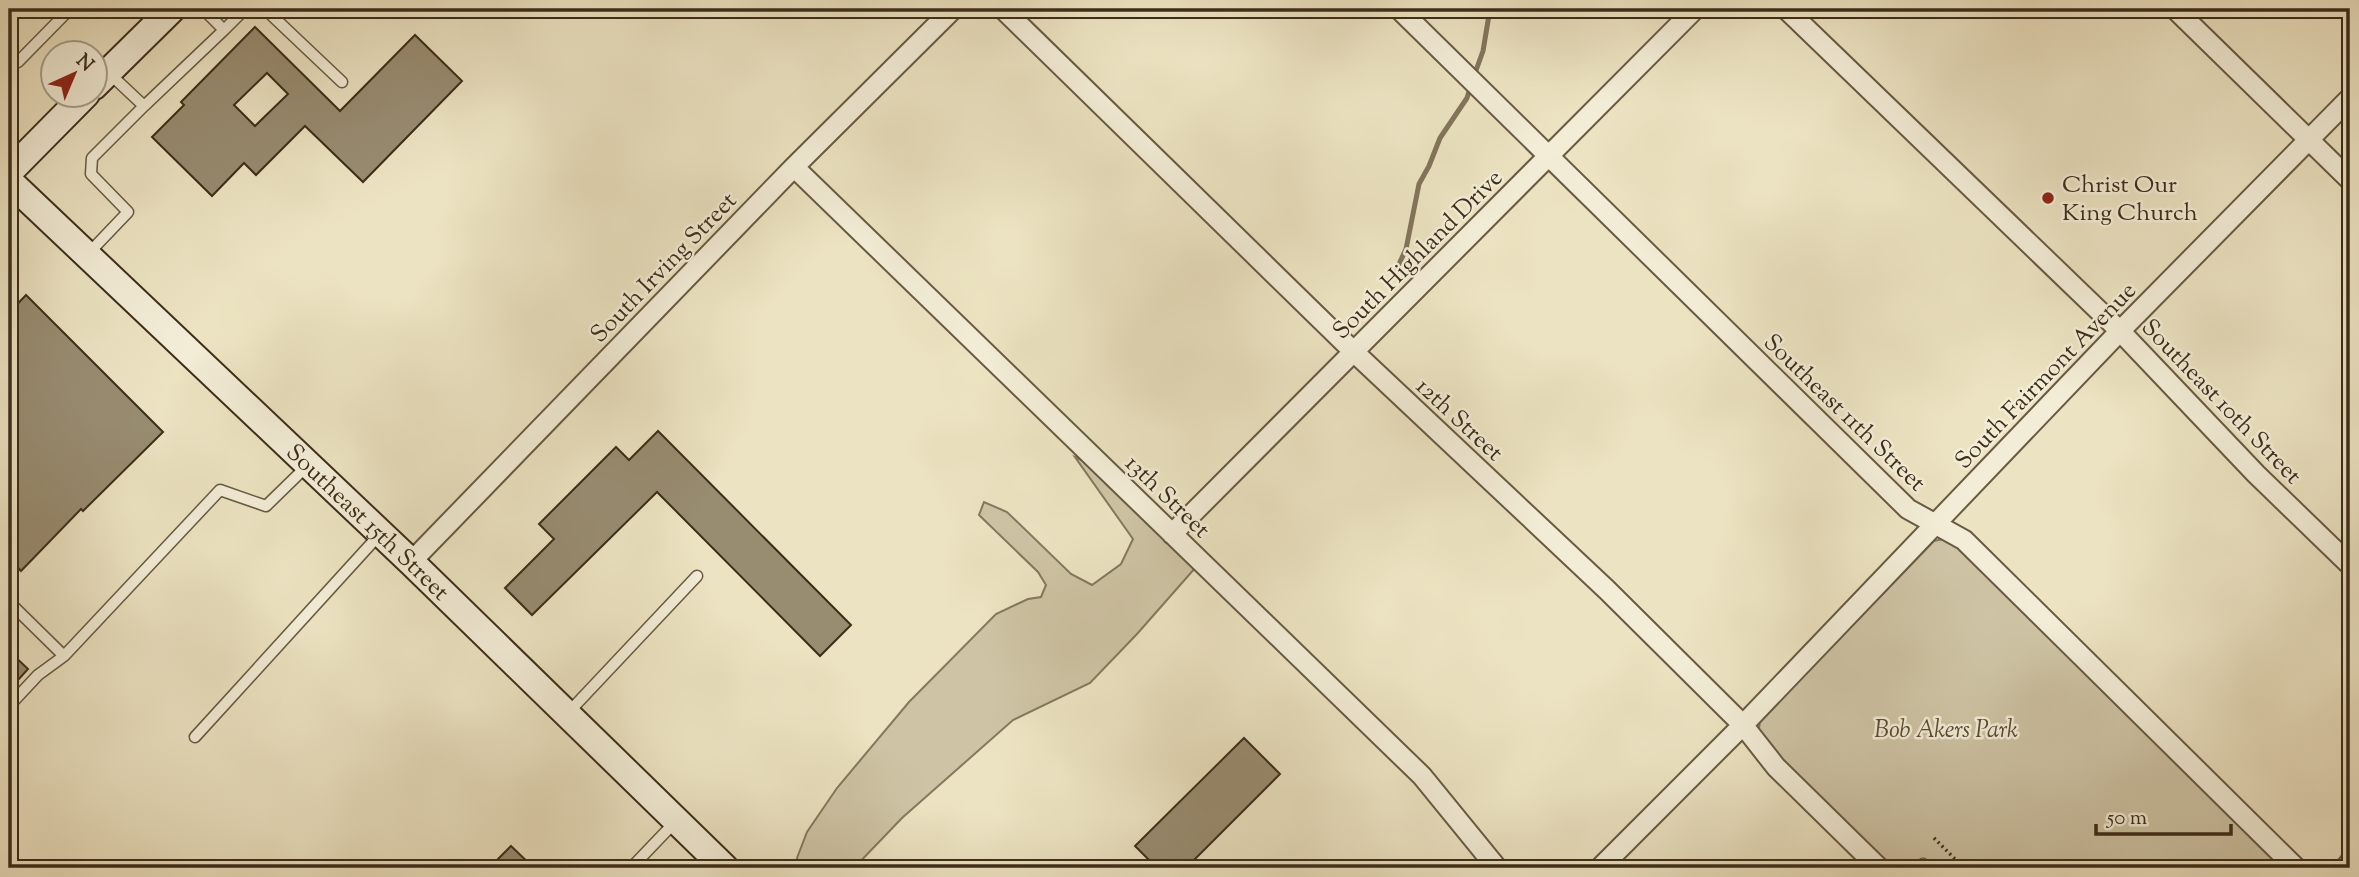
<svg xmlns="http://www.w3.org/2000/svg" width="2359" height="877" font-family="'Sorts Mill Goudy',serif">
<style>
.green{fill:#cec4a5;stroke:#85785f;stroke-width:2}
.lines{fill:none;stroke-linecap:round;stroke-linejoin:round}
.stream{stroke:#82755c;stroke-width:5}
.building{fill:#988c71;stroke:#3c2d19;stroke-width:2;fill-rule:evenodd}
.lane-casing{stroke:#685a43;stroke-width:13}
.street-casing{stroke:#685a43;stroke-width:23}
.secondary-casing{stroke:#3c2d19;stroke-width:30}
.path{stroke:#3c2d19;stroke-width:3.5;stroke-dasharray:2 3.5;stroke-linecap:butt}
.lane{stroke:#f3edd7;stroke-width:10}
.street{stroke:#f3edd7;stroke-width:19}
.secondary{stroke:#f3edd7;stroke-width:26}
.poi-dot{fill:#8f2418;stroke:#f3edd7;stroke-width:2.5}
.labels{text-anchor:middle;stroke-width:5;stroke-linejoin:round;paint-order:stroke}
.poi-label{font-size:24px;fill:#3c2d19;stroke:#f3edd7;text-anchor:start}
.street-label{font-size:24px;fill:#3c2d19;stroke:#f3edd7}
.park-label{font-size:24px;font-style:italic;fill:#594b35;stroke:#f3edd7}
</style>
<rect width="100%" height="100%" fill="#ece3c2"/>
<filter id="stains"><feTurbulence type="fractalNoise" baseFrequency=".00286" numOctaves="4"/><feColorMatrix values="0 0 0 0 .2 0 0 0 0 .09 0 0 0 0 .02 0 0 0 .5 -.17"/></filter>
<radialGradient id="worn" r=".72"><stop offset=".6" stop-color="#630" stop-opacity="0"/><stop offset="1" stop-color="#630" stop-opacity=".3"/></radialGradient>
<path class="green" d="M1075,457l16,7 105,103 -59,67 -47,49 -77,37 -111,98 -48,50h-55l-2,-10 10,-26 30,-44 72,-86 87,-88 32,-15 13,-2 5,-12 -8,-13 -59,-57 5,-13 23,10 64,62 21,11 29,-21 12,-25z
M1948,538l341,330h-402l-123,-125 -5,-14 1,-8 174,-180z"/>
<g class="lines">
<path class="stream" d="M1474,76l9,-25 7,-42
M1393,277l13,-28 13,-65 10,-18 11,-28 27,-40 4,-13"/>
</g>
<path class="building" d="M255,27l85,84 75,-76 47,46 -99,101 -58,-56 -49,49 -12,-12 -32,33 -60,-59 32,-32 -3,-3zM267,73l21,21 -33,32 -21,-21z
M26,295l137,137 -80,79 -2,-2 -60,62 -12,-13v-245z
M658,431l193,194 -31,31 -163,-164 -125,123 -27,-27 49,-49 -15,-15 77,-77 13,13z
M9,651l19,18 -19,21z
M1244,738l36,36 -94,94h-29l-22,-22z
M511,846l23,22h-45z"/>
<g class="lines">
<defs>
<path id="lane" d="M203,9l21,21 21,-21
M265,9l77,73
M410,9l3,2 3,-2
M9,63l9,-1 52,-53
M110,74l34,32 80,-76
M87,255l41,-43 -37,-38 1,-16 52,-52
M9,602l55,54
M9,706l29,-31 26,-19 156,-166 46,16 41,-40
M567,714l130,-138
M195,737l185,-203
M631,868l45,-47
M1919,868l4,-4 5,4"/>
<path id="street" d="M1003,9l351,343 253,238 136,135 33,42 103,101
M1399,9l509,500 56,31 332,328
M1786,9l334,322 136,143 94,91
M2175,9l175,171
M794,167l628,609 75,92
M1172,534l523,-525
M411,562l383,-395 159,-158
M1600,868l143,-143 377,-394 230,-233
M2345,868l5,-6"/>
<g id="secondary">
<path d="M94,86l78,-77"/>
<path d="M9,172l77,-78"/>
<path id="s1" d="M9,181l402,381 314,306"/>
</g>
</defs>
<use href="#lane" class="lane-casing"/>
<use href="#street" class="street-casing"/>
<use href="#secondary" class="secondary-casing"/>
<path class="path" d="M1934,838l30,30
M2053,868h3"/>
<use href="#lane" class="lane"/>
<use href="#street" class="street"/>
<use href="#secondary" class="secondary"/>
</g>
<circle class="poi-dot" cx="2048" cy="198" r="7"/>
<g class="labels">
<g class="poi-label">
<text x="2062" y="192">Christ Our<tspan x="2062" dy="28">King Church</tspan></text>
</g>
<g class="street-label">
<text transform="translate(1417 254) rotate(-45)" y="8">South Highland Drive</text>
<text transform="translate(663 267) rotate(-46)" y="8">South Irving Street</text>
<text transform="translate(2045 375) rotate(-46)" y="8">South Fairmont Avenue</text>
<text transform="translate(2222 401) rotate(46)" y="8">Southeast 10th Street</text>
<text transform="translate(1845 412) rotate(44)" y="8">Southeast 11th Street</text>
<text transform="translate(1460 419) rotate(43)" y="8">12th Street</text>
<text transform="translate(1168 496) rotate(44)" y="8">13th Street</text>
<text dy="8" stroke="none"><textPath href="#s1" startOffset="495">Southeast 15th Street</textPath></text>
</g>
<g class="park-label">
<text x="1946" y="737">Bob Akers Park</text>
</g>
</g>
<rect width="2359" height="877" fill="none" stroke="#ece3c2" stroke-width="35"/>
<rect x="10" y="10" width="2338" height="856" fill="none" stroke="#3c2d19" stroke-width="3.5"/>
<rect x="18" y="18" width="2324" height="842" fill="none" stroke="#3c2d19" stroke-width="2"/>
<g transform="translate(74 74) rotate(44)"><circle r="33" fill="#f3edd7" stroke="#aaa08b" stroke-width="2"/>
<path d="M0-5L12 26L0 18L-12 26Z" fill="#8f2418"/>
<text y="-10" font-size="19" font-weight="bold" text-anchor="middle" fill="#3c2d19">N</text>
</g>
<path d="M2096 824v10h135v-10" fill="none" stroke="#3c2d19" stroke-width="3.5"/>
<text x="2107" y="824" font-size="21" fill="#3c2d19" stroke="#f3edd7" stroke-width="5" paint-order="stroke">50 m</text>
<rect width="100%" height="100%" filter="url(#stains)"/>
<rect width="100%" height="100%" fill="url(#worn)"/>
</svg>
